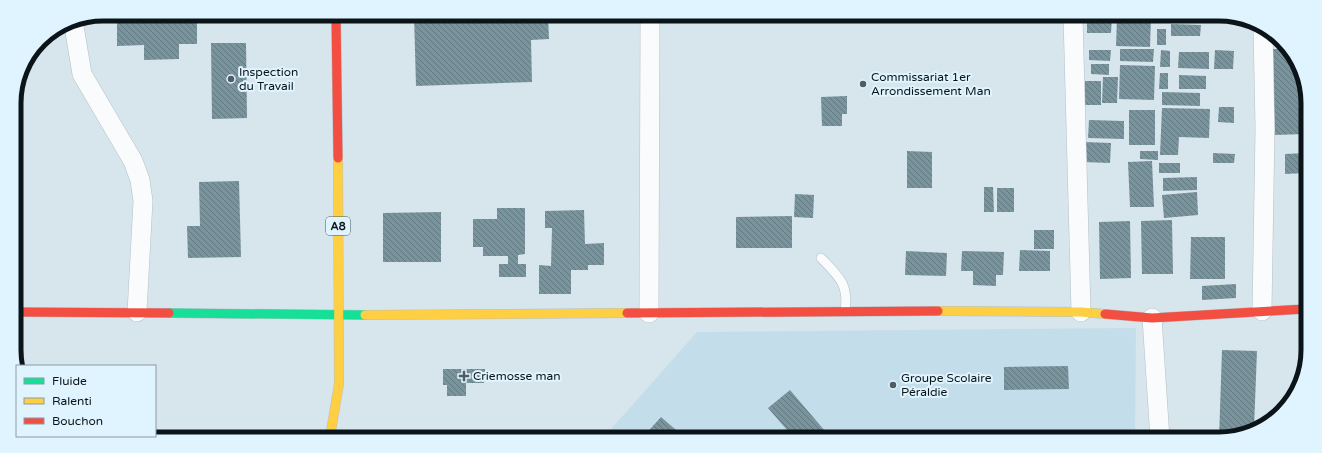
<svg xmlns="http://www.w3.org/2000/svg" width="1322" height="453" font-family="'Varela Round',sans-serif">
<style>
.built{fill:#c4ddea}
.building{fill:url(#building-back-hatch)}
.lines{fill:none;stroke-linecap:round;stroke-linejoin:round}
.lane-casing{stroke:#b6c0c6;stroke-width:10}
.street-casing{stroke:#b6c0c6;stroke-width:20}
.fast-casing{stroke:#b6c0c6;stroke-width:10}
.slow-casing{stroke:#b6c0c6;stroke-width:10}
.jam-casing{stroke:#b6c0c6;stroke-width:10}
.lane{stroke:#f9fbfc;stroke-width:9}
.street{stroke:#f9fbfc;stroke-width:19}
.fast{stroke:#16e098;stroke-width:9}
.slow{stroke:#ffcf43;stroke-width:9}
.jam{stroke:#f24e42;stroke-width:9}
.poi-dot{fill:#525d63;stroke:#e0f4ff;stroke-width:1.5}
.labels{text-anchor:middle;stroke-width:4;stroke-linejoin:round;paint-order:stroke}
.shield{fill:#e0f4ff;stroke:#4b575d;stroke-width:1}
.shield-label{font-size:11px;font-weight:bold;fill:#0b1418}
.poi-label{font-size:12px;fill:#0b1418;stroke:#e0f4ff;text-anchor:start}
.rim{fill:none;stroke:#0b1418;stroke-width:5}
</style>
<defs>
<pattern id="building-back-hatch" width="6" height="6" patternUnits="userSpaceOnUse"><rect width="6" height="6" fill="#7a949e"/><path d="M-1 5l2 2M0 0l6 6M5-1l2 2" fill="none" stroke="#627880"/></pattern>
</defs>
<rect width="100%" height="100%" fill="#d7e5ed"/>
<path class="built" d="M1136,328l-1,111 -531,-2 93,-105z"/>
<path class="building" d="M414,15h134l1,24 -18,1 1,42 -116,4z
M197,17v27h-18v15l-35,1v-15l-27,1v-28z
M1087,17h25l-1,16h-24z
M1117,17h34l-1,30 -34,-1z
M1169,17h39v4l-39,-1z
M1171,24l30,1 -1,11h-29z
M1157,29h9v16h-9z
M211,43h35l1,75 -35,1z
M1120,49h34l-1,13 -33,-1z
M1273,49h15l18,37v48l-32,1z
M1089,50h22l-1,11 -21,-1z
M1161,50l9,1v16h-10z
M1215,50l19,1 -1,18h-19z
M1179,52h30v17l-31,-1z
M1091,64h18v11l-18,-1z
M1120,65l35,1 -1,34 -35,-1z
M1160,73h8v16h-9z
M1179,75l27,1v13h-27z
M1103,77h15l-1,26h-15z
M1085,81h16v24h-17z
M1162,92l38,1v13l-38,-1z
M847,96v18h-5v12h-20l-1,-29z
M1219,107h15v16l-16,-1z
M1162,108l48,1 -1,29 -30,-1 -1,18h-18z
M1129,110h26v35h-26z
M1089,120l35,1v18l-36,-1z
M1084,142l27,1 -1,20 -27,-1z
M907,151l25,1v36h-25z
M1140,151h18v9l-18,-1z
M1213,153l22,1 -1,9h-21z
M1306,153v20l-21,1v-20z
M1152,161l2,46h-24l-2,-45z
M1159,163h21v10h-21z
M1197,177v13l-34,1v-13z
M239,181l2,76 -53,1 -1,-32h13l-1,-44z
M984,187h9l1,25h-10z
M997,188h17v24h-17z
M1197,192l1,23 -34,3 -2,-23z
M795,194l19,1 -1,23 -19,-1z
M497,208h28v46l-7,1v9h8v13h-27v-13h9v-8h-25v-9h-10v-28h24z
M584,210l1,34 19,-1v22h-16v5h-17v24h-32v-29l12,1 1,-38h-7v-17z
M441,212v50h-58v-49z
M792,216v32h-56v-31z
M1172,220l1,54h-31l-1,-53z
M1130,221l1,57 -31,1 -1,-57z
M1034,230h20v19h-20z
M1191,237h34v42h-35z
M1020,250l30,1v20h-31z
M906,251l41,2 -1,23 -41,-1z
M962,251l42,1 -1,23h-7v11l-23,-1v-14h-12z
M1236,284v14l-34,2v-14z
M1222,350l35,1 -3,77 -30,11h-5z
M1068,366l1,23 -65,1v-23z
M443,369h42l-1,14h-18v13h-19v-11h-4z
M790,390l41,48h-37l-26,-30z
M661,417l22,19 -1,1h-39z"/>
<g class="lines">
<defs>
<path id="lane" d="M821,258c18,19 28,26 24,53"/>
<path id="street" d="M1073,17l8,295
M73,20l9,54 51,87 7,19 3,21 -6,111
M1262,311l3,-182 -2,-99
M649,313l1,-298
M1152,318l8,121"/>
<path id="fast" d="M169,313l196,2"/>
<path id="slow" d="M938,311l143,1 24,2
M365,315l262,-2
M330,437l9,-53 -1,-226"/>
<path id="jam" d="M336,15l2,143
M15,312l154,1
M627,313l311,-2
M1105,314l47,4 153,-9"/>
</defs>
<use href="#lane" class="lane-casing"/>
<use href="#street" class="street-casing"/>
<use href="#fast" class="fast-casing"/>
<use href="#slow" class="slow-casing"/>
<use href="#jam" class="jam-casing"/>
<use href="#lane" class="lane"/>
<use href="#street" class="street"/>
<use href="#fast" class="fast"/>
<use href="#slow" class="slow"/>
<use href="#jam" class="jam"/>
</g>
<g class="poi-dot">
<circle cx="231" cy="79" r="4"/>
<circle cx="863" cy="84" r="4"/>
<path d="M462 370h4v4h4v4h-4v4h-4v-4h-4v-4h4z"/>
<circle cx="893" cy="385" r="4"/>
</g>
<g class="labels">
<rect class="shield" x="326" y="217" width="24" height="18" rx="3"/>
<g class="shield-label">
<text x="338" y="230">A8</text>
</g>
<g class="poi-label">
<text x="239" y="76">Inspection<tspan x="239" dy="14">du Travail</tspan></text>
<text x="871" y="81">Commissariat 1er<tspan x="871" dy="14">Arrondissement Man</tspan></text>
<text x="473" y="380">Criemosse man</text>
<text x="901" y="382">Groupe Scolaire<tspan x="901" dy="14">Péraldie</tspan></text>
</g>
</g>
<path d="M0 0H1322V453H0ZM103 21H1219A82 82 0 0 1 1301 103V350A82 82 0 0 1 1219 432H103A82 82 0 0 1 21 350V103A82 82 0 0 1 103 21Z" fill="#e0f4ff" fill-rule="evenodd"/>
<path class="rim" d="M103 21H1219A82 82 0 0 1 1301 103V350A82 82 0 0 1 1219 432H103A82 82 0 0 1 21 350V103A82 82 0 0 1 103 21Z"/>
<rect x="16" y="365" width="140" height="72" fill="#e0f4ff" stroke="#8b9aa3"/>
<rect x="24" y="378" width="20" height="6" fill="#16e098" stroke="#8b9aa3"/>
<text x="52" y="385" font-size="12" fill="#0b1418">Fluide</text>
<rect x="24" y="398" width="20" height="6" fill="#ffcf43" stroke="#8b9aa3"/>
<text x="52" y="405" font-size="12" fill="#0b1418">Ralenti</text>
<rect x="24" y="418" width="20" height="6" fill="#f24e42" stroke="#8b9aa3"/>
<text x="52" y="425" font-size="12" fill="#0b1418">Bouchon</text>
</svg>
